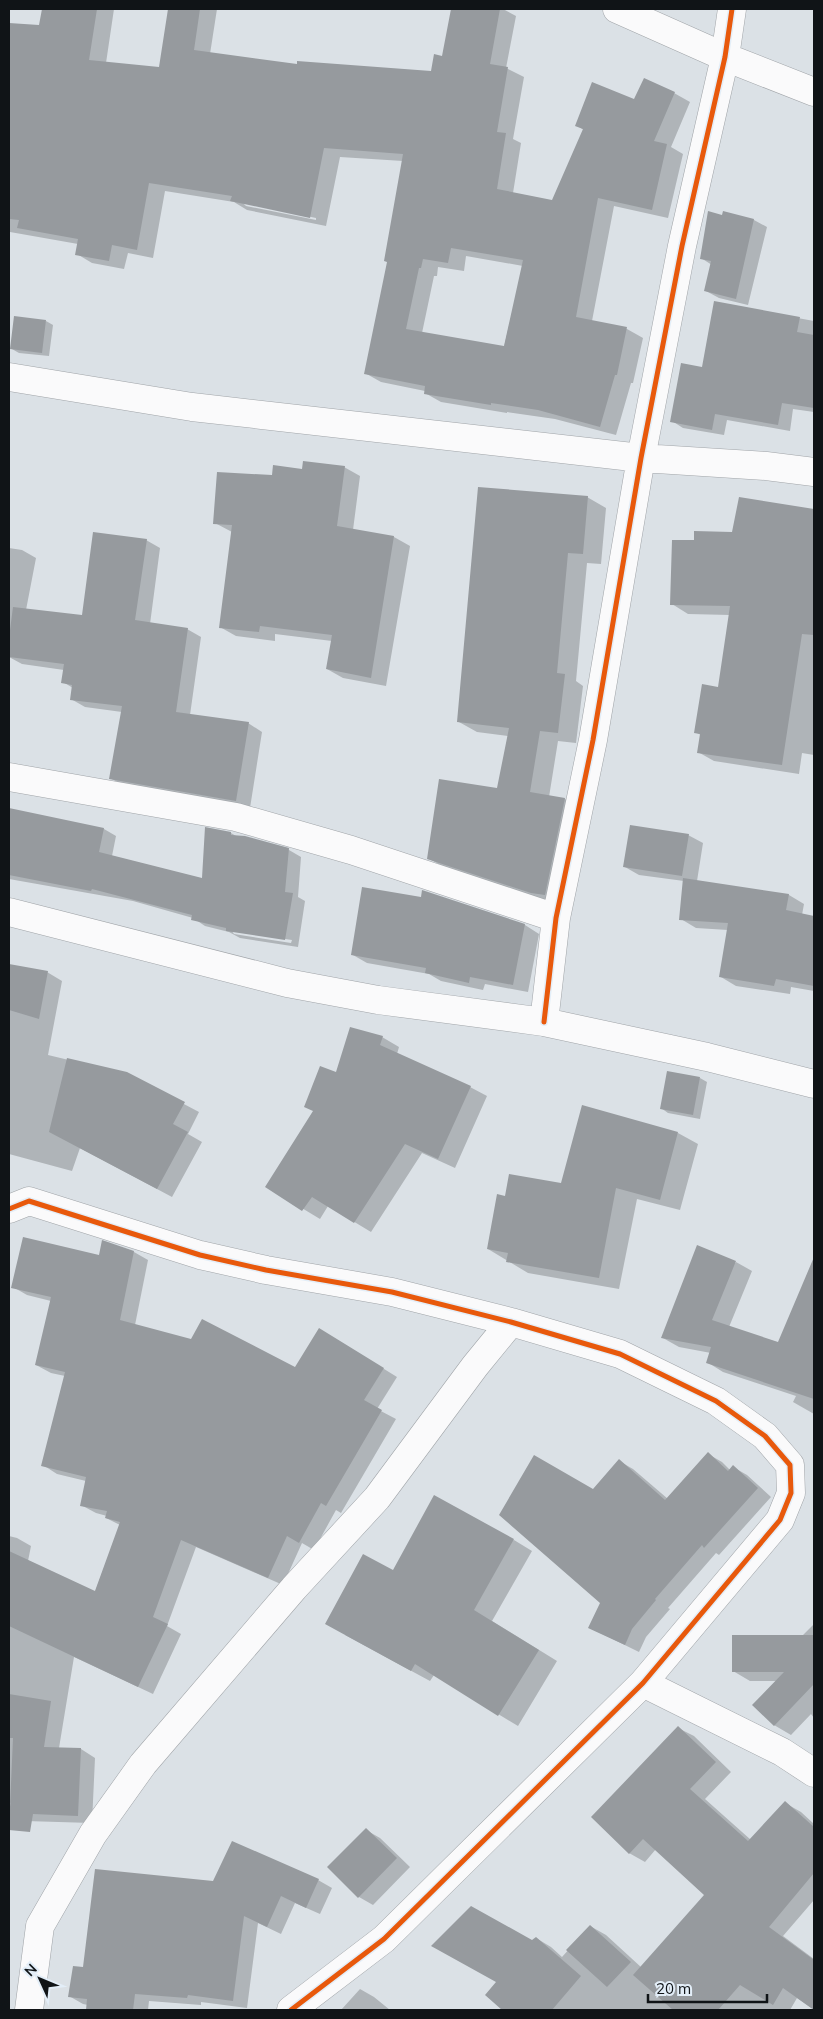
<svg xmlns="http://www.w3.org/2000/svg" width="823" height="2019" font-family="Mulish,sans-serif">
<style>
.shadow{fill:#0003;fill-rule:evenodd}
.building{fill:#969a9e;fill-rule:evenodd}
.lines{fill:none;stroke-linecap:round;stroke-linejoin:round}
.minor-casing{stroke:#a0a4a8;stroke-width:29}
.minor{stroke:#fafafb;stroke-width:28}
.cycleway-casing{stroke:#e3eef8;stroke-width:8}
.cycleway{stroke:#e8590c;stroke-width:5}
</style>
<rect width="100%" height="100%" fill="#dbe1e6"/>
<path class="shadow" d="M43,9h71l-8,54 54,6 9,-60h48l-7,45 88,11 134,7 11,-15 9,-48h51l13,7 -10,52 18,9 -11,62 8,4 -8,50 40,8 31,-71 -8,-5 59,-24 39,-8 16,9 -19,45 12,7 -15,64 -54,-12 -22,115 35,8 16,9 -10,45h-2l-15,52 -61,-16 -48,-7v1l-66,-11 -16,-9v-2l-44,-9 -16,-9 23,-110 15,-102 -63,-4 -14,69 -79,-16 -13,-8 -69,-11 -12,67 -25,-5 -4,16 -32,-6 -15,-9 1,-10 -68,-12 -1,9v-217l31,2zM243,203l73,15v2l-70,-14zM466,256l57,10 -19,81 -82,-14 12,-57h3l1,-9 26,4z
M723,216l31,4 13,7 -19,78 -29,-7 -13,-7 6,-26 -11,-7z
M715,303l99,18v91l-21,-3 -3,22 -63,-11 -3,15 -41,-7 -11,-7 31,-53z
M46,321l7,4 -4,31 -30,-3 -7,-4z
M344,467l16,9 -7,54 41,7 16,9 -24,140 -43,-8 -16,-9 5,-28 -57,-7v7l-39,-5 -16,-9 12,-95 -17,-9 58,-46 30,-7z
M587,497l19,11 -5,56 -14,-1 -11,118 7,5 -7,57 -18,-2 -9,56 16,2 18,11 -32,93 -104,-34 -19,-11 70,-69 10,-53 -31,-4 -18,-10z
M740,498l74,12v245l-12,-2 -3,21 -85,-13 -16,-9 3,-17 -6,-3 24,-43 11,-74 -42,-1 -16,-10 24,-62 38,-9z
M146,540l14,8 -10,76 37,5 14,8 -11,78 58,8 14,9 -12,76 -126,-22 -14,-8 12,-66 -37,-5 -14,-8 2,-11 -10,-6 1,-12 -42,-6 -13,-7v-109l13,2 14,8 -10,52 57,6z
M9,810l95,19 12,7 -4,20 91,23 28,-46 5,3 53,14 12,7 -3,40 7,4 -7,46 -58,-9 -11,-6 -24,-6 -12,-8 -60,-17 -124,-22zM232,931l60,9 -1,3 -57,-9z
M688,835l15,8 -6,38 92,14 15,9 -2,11 12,2v74l-23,-4 -1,7 -54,-8 -15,-9 7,-47 -32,-2 -15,-9 3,-38 -45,-6 -14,-8z
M422,898l103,27 14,9 -11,58 -43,-8 -2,6 -42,-9 -12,-7 -62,-11 -14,-8z
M9,965l38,7 15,9 -14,74 79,19 72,38 -11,22 14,8 -30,55 -92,-49 -8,23 -63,-17z
M382,1037l17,10 -2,7 73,33 17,9 -32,72 -33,-15 -51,79 -43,-26 -8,13 -53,-32 70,-114z
M700,1078l7,4 -7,37 -32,-6 -7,-5z
M678,1133l20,11 -18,66 -43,-11 -18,90 -91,-16 -40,-24 18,-52 56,-13z
M134,1252l14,8 -13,65 160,43 39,-30 63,39 -20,32 19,10 -55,94 -5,-3 -22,40 -12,-7 -19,42 -87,-38 -29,79 14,8 -28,60 -79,-37 -15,91 22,1 14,9 -3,65 -67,-2 -14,-18 -2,-1v-266l8,2 14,8 -3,15 67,31 25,-67 -14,-7 1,-2 -11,-3 -15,-8 5,-24 -29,-7 -14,-9 22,-89 -14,-3 -15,-8 15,-64 -24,-6 -14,-8 87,-31z
M736,1262l16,9 -23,56 50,16 17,-39 18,8v102l-21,-12 3,-6 -73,-24 -16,-10 4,-9 -32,-6 -16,-9z
M708,1454l14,8 8,8 3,-3 14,8 24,22 -52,58 -3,-2 -48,55 2,1 -24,28 -7,15 -49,-24 11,-25 -8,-113 26,-29 14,8 35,30z
M514,1540l18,11 -40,70 65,40 -39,65 -84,-51 -4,6 -85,-46 48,-63z
M814,1624v94l-3,-4 -20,21 -17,-10 3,-44h-27l-17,-10 69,-35z
M678,1728l16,8 37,36 -26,27 46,41 34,-37 16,9 13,12v76l-31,36 31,23v51l-17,-12 -7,12h-286l-18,-15 50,-57 15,9 11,10 28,-31 16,9 36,33 64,-73 -50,-46 -11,13 -16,-9z
M366,1830l14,8 30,29 -37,38 -14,-8z
M318,1880l14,8 -12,26 -25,-11 -14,31 -23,-11 -11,85 -46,-6v3l-52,-4 -1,9h-61l1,-5 -5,-1 -14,-8 15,-27 130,-86z
M360,1989l14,8 16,13h-49z"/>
<path class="building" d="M42,9h55l-8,51 70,7 9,-58h32l-6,41 103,14v-3l134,10 3,-17 8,2 9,-47h49l-10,55 18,3 -11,65 9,1 -9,56 55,11 31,-71 -8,-3 17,-44 42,17 10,-21 31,14 -21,49 13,3 -15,66 -54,-12 -22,119 51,10 -10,48h-2l-15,52 -62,-17 -47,-7v2l-67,-11 1,-8 -61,-12 23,-112 -3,-1 19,-107 -79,-6 -14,70 -80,-17 2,-5 -83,-13 -12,67 -25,-5 -3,16 -34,-6 3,-16 -61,-11 2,-8 -10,-1v-196l30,2zM451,248l72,12 -19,86 -98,-17 13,-61h2l2,-9 25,4z
M708,211l14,4 1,-4 31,8 -18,80 -32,-8 7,-30 -11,-2z
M714,301l86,16 -3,15 17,3v73l-32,-5 -4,22 -63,-11 -3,16 -42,-8 11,-59 21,4z
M14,316l32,4 -4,33 -32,-4z
M303,461l42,5 -8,60 57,10 -23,142 -45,-9 6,-34 -72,-9 -1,6 -40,-4 13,-103 -19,-1 4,-52 55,3 1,-10 29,4z
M478,487l110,9 -5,58 -15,-1 -11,120 8,1 -7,59 -18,-2 -10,61 35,6 -20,97 -14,-2 -104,-34 12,-80 58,9 12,-60 -52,-6z
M739,497l75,12v126l-12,-1 -20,131 -85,-12 3,-19 -6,-1 8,-49 16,3 12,-81 -60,-1 2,-65h22v-9l38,1z
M93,532l54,7 -12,81 53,8 -12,84 73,10 -13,79 -127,-22 13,-73 -52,-6 2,-15 -11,-2 3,-19 -55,-7v-19l4,-31 69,8z
M9,808l95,20 -5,24 103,26 3,-51 26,5v3l14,1 44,12 -4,44 8,1 -8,47 -59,-9v-3l-35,-8 1,-5 -100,-26 -1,2 -82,-16z
M630,825l59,9 -7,42 -59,-9z
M683,878l106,16 -3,16 28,6v70l-38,-7 -2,7 -55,-9 9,-54 -49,-3z
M362,887l59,10 1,-7 103,34 -12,61 -43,-8 -1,6 -44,-10 1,-5 -75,-13z
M9,964l39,7 -9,48 -30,-9z
M350,1027l33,9 -3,9 91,41 -33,73 -33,-15 -51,79 -42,-26 -10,14 -37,-24 48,-76 -9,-4 16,-41 16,6z
M67,1058l60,14 58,30 -12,22 15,8 -31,57 -108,-57z
M667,1071l33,6 -7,38 -33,-6z
M582,1105l96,27 -18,68 -44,-12 -17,90 -93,-16 2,-9 -21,-4 10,-55 8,2 4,-22 52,9z
M23,1237l76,18 3,-15 32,11 -14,69 71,19 11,-20 93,48 24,-39 65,40 -20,32 18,10 -56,96 -5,-3 -22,40 -12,-7 -19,42 -87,-38 -28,77 15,7 -30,63 -129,-61v-75l86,40 25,-69 -15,-4 2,-7 -27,-5 6,-29 -45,-11 24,-94 -30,-7 16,-68 -40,-9z
M697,1245l39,16 -24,59 66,22 36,-85v142l-108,-36 5,-16 -50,-9z
M708,1452l20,19 5,-6 25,23 -54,60 -2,-3 -47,54 1,1 -24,29 -7,16 -37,-17 12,-25 -101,-88 35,-60 59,34 26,-30 46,41z
M434,1495l80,44 -40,71 65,40 -41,66 -83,-52 -4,7 -86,-47 38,-70 30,16z
M732,1635h82v49l-40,42 -22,-21 32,-33h-52z
M9,1694l42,7 -7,46 37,1 -3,68 -45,-2 -3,18 -21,-2 4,-92h-4z
M678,1726l38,36 -26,27 58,52 37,-40 29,26v46l-45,54 45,33v50l-31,-22 -10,17 -33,-20 -22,25h-45l-40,-35 71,-80 -61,-56 -14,15 -38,-37z
M366,1828l31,30 -39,40 -31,-31z
M232,1841l87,38 -13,29 -25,-12 -14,31 -23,-11 -11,85 -45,-6 -1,3 -52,-4 -2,16h-47l1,-11 -19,-2 5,-31 10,1 12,-98 118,12z
M471,1906l61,34 4,-3 45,39 -29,34h-50l-17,-15 11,-13 -65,-36z
M590,1925l41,37 -24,25 -41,-37z"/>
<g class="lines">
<defs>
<path id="minor" d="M617,9l108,48 89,35
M9,377l183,30 449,51 125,8 48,6
M9,777l227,40 115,33 205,68
M9,912l278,71 91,17 166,22 163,35 107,27
M544,1022l12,-104 37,-178 48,-282 41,-212 43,-189 7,-48
M9,1209l20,-8 171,54 66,15 126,22 119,30 109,32 96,47 49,35 25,29 1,28 -11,27 -137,163 -259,256 -93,71
M643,1683l139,69 32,21
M29,2010l11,-84 53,-92 50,-70 151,-176 83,-90 98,-132 36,-44"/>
</defs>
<use href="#minor" class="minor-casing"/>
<use href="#minor" class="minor"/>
<defs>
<path id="cycleway" d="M544,1022l12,-104 37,-178 48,-282 41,-212 43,-189 7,-48
M9,1209l20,-8 171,54 66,15 126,22 119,30 109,32 96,47 49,35 25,29 1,28 -11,27 -137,163 -259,256 -93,71"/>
</defs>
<use href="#cycleway" class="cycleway-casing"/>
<use href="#cycleway" class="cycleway"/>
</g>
<rect width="823" height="2019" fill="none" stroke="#101417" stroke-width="20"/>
<g transform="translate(40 1979) rotate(314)" stroke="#e3eef8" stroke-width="4" paint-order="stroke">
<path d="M0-4L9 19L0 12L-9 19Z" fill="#101417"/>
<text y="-8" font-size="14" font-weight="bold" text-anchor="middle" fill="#101417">N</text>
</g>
<path d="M648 1994v8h119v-8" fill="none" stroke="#101417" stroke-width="2.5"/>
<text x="656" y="1994" font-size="15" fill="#101417" stroke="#e3eef8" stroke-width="4" paint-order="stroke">20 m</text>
</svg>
